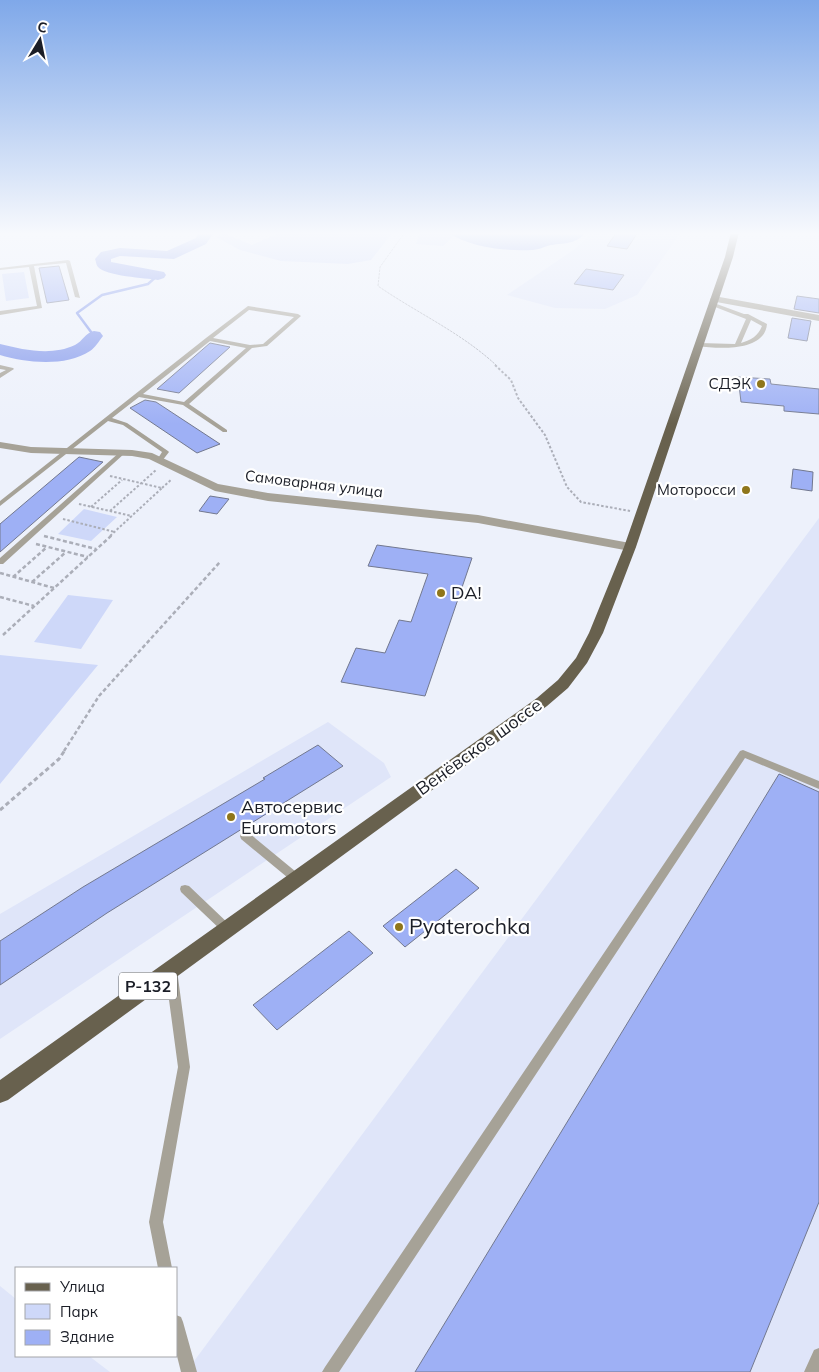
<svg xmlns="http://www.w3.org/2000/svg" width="819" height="1372" font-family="Mulish,sans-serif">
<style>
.built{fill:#dfe5f9}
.green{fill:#ced8f9}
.water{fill:#8196eb}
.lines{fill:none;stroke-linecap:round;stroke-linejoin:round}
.stream{stroke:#8196eb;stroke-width:2.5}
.river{fill:#8196eb;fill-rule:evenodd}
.building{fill:#9eb0f5;stroke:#72788f}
.path-far3{stroke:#abaeb8;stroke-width:1;stroke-dasharray:2.5 1;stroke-linecap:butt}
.path-far2{stroke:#abaeb8;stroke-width:2;stroke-dasharray:2.5 2;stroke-linecap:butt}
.path-far1{stroke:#abaeb8;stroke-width:2.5;stroke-dasharray:4 2.5;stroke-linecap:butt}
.path{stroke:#abaeb8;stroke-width:3;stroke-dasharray:4.5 3;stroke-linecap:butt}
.lane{fill:#a6a297;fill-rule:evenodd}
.street{fill:#a6a297;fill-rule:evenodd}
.primary{fill:#68614e;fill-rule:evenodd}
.poi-dot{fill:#8f761b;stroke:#fff;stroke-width:2}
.labels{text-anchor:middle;stroke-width:4.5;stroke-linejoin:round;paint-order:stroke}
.far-poi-label{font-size:15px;fill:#1b1e27;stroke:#fff;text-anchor:end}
.far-street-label{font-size:15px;fill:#1b1e27;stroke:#fff}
.shield{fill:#fff;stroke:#5f6268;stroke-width:1}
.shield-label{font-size:16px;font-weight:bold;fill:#1b1e27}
.poi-label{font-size:18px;fill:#1b1e27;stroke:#fff;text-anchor:start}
.street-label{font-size:18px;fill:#1b1e27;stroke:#fff}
.near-poi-label{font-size:21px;fill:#1b1e27;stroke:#fff;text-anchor:start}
</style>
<rect width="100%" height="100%" fill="#edf1fb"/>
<path class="built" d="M593,232h88l-44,63 -32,14 -50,-1 -48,-13 68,-46z
M819,518v854h-633z
M328,722l56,41 7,14 -391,262v-125z
M0,1286l16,13v57h73l21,16h-110z"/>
<path class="green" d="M281,232h112l-22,28 -23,4 -67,-3 -41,-11 -24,-13 7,-4 29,12z
M420,232h27l7,4 -11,10 -27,-2z
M24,272l5,26 -23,3 -4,-27z
M84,509l33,8 -26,24 -33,-7z
M68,595l45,5 -32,49 -47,-7z
M0,655l98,10 -98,119z"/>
<path class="water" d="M447,232h139c-9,12 -21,11 -35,13 -6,1 -12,5 -19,5 -29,1 -60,-2 -85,-18z"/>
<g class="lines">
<path class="stream" d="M94,336l-17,-23 25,-18 46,-11 10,-9"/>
<path class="river" d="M200,232h14l-8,12 -32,15 -54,-3 -9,3v3l53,10 2,3 -2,3 -6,2c-12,-2 -53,-4 -60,-13 -2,-2 -2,-6 -3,-8l6,-7 19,-4 47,3 29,-13z
M94,331l6,1 3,4c-4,5 -8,12 -13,15 -24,16 -64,12 -90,4v-11c24,6 52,12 75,1 8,-4 10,-12 19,-14z"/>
</g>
<path class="building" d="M617,232h21l-11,17 -20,-3z
M59,266l10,34 -22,3 -8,-35z
M586,269l38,6 -11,15 -39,-6z
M797,296l22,3v14l-25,-4z
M792,318l19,3 -4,20 -19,-3z
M210,343l20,4 -51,46 -22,-4z
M738,377l32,2 1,5 48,5v25l-35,-3v-5l-43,-4z
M145,400l11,2 64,42 -23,9 -67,-45z
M79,457l24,5 -103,90v-28z
M793,469l20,3 -1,19 -21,-3z
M210,496l19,3 -12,15 -18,-3z
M377,545l95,13 -47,138 -84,-14 15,-34 29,5 14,-33 12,2 17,-48 -60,-8z
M318,745l25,21 -236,147 -107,72v-44l83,-54 182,-108 -2,-1z
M779,774l40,18v410l-69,170h-335z
M456,869l23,19 -74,59 -22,-21z
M349,931l24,22 -96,77 -24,-25z"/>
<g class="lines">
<path class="path-far3" d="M405,232l-25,35 -2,19c39,27 84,47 119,80"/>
<path class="path-far2" d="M495,365l16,15 7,18 27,37 22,52 14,15 49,9
M110,476l52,12 -52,48
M162,488l10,-9
M79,504l53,12
M91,507l31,-27
M110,511l46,-41
M63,519l52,13"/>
<path class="path-far1" d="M44,536l52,13
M36,544l52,13
M0,573l54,15
M13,577l34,-30
M32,582l34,-30
M0,597l34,9
M3,635l109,-100
M64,751l35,-55 121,-134"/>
<path class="path" d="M0,810l59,-51 6,-9"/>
<path class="lane" d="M68,260l2,1 10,37 -5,-1 -9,-34 -32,3 8,42 -42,7v-4l37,-5 -8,-39 -29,3v-2z
M710,303h4l30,11h4l19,10c-2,28 -49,25 -69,22l-1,-1 3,-2 35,1 11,-25 -36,-14zM751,320l11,6c-4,10 -11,14 -21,17z
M248,306l50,8 3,2 -34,30 -15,2 -63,56 38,26v2h-4l-40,-27 -44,-8 -27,21 15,5 41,28 1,1 -7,9 -2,1 -3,-2 5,-8 -39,-27 -15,-4 -108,85v-5l206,-163zM249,310l45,7 -31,27 -13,1 -37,-7zM210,341l36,7 -62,54 -41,-8z
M0,365l13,3 1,1 -14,9v-5l6,-3 -6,-1z
M123,450l2,1v2l-122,111h-3v-6l121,-107z
M743,750l76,31v8l-74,-31 -406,614h-17l3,-5 415,-616z
M245,832l4,1 52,43 1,3 -1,3 -4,1 -4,-1 -52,-43 -1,-3 1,-3z
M185,885l4,1 42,40 1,3 -1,3 -4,2 -4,-2 -42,-40 -1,-3 1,-3z
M171,965l4,2 2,3 13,97 -27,155 9,46h-14l-9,-46 29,-155 -13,-97 2,-3z
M176,1315l5,2 2,5 14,50h-16l-5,-20z
M819,1348v24h-15l10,-22z"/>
<path class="street" d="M714,296l105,19v6l-108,-20 -1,-2z
M0,442l31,5 101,3 20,3 66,31 50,9 210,22 152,28 6,4 -6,4 -152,-28 -210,-22 -53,-10 -66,-32 -17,-3 -101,-3 -31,-5z"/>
<path class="primary" d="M731,232h8l-6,25 -97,290 -33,86 -16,30 -19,25 -21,18 -539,394 -8,3v-23l537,-382 21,-18 18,-22 13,-25 35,-86 101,-290z"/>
</g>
<linearGradient id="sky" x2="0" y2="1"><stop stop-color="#7fa8e9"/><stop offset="0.55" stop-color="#f7f9fd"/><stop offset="1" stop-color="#f7f9fd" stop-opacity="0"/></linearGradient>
<rect width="819" height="424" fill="url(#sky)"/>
<g class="poi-dot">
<circle cx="761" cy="384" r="5"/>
<circle cx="746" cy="490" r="5"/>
<circle cx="441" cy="593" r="5"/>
<circle cx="231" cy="817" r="5"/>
<circle cx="399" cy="927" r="5"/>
</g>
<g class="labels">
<g class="far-poi-label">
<text x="751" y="389">СДЭК</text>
<text x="736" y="495">Моторосси</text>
</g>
<g class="far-street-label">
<text transform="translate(314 484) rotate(7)" y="5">Самоварная улица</text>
</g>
<rect class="shield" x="119" y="972.5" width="58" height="27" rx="4"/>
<g class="shield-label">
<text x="148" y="992">Р-132</text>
</g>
<g class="poi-label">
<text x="451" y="599">DA!</text>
<text x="241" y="813">Автосервис<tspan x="241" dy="21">Euromotors</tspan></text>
</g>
<g class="street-label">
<text transform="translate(479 747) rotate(-36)" y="6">Венёвское шоссе</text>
</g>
<g class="near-poi-label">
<text x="409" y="934">Pyaterochka</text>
</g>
</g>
<rect x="15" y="1267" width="162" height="90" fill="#ffffff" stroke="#a4a5a9"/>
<rect x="25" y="1283" width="25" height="8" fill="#68614e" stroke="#a4a5a9"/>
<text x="60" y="1292" font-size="15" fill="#1b1e27">Улица</text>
<rect x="25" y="1304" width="25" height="15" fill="#ced8f9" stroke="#a4a5a9"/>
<text x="60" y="1317" font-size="15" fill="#1b1e27">Парк</text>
<rect x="25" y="1330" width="25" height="15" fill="#9eb0f5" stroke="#a4a5a9"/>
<text x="60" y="1342" font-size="15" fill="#1b1e27">Здание</text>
<g transform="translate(40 40) rotate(10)" stroke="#ffffff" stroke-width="4" paint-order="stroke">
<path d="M0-4L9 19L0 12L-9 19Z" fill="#1b1e27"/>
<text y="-8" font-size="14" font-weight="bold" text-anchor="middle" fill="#1b1e27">С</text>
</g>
</svg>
